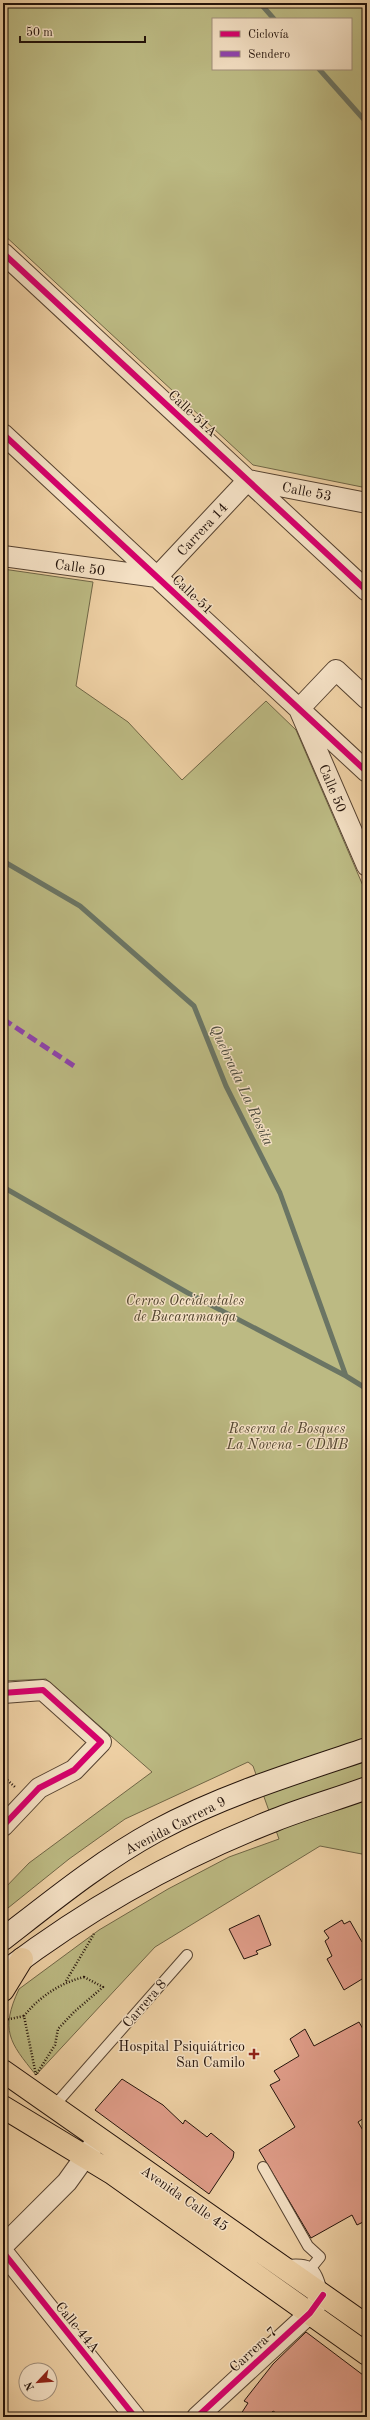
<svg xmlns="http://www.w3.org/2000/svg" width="370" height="2420" font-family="'Old Standard TT',serif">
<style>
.green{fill:#bcba83;stroke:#706646;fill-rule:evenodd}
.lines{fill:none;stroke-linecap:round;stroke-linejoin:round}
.stream{stroke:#6b7564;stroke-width:5}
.building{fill:#df9c88;stroke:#23120a}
.lane-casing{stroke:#564230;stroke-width:12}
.street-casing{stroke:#564230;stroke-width:22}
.secondary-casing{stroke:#23120a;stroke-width:24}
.primary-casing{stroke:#23120a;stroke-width:24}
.path{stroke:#23120a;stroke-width:2.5;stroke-dasharray:1 2;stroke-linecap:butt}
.lane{stroke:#f4e0c4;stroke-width:10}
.street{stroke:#f4e0c4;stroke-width:20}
.secondary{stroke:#f4e0c4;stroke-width:22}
.primary{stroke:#eed0a4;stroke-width:22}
.quiet{stroke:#8e44ad;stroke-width:5;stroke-dasharray:10 5;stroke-linecap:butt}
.cycleway-casing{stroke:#f4e0c4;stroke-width:8}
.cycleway{stroke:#d6006c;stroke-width:6}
.poi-dot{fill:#8f2418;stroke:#f4e0c4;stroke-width:1.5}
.labels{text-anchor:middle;stroke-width:3;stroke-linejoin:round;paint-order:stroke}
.street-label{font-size:14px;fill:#23120a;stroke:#f4e0c4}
.park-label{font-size:14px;font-style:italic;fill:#51442e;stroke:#f4e0c4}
.poi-label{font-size:14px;fill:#23120a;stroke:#f4e0c4;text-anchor:end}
.water-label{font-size:15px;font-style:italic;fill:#4d4c3e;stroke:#f4e0c4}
</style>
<rect width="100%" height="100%" fill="#eed0a4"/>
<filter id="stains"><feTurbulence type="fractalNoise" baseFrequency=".005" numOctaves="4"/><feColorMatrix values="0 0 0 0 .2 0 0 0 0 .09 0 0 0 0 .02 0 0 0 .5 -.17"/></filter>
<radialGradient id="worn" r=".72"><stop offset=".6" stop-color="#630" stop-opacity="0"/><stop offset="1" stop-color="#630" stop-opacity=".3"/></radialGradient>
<path class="green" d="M3,3h364v485l-114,-23 -250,-231zM213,19h138v50h-138z
M3,569l90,13 -17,104 52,36 54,58 84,-79 30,29 71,165v960l-47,-9 -165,101 -119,128c-27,-33 -36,-45 -17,-86l80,-59 69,-41 61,-32 50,-18 -26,-73 -5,-4 -123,57 -56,40 -66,53v-22l26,-27 123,-91 -106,-93 -43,2z"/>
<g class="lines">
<path class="stream" d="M260,3l14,16
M319,69l48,54
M3,861l77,45 114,100 32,80 54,107 66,183 21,13
M3,1187l185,106 158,83"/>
</g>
<path class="building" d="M259,1915l12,30 -15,6 2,3 -14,5 -15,-30z
M342,1920l2,4 6,-3 12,21 5,-1v35l-23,14 -17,-31 5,-3 -7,-15 4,-3 -5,-7z
M359,2022l8,14v80l-9,6 9,15v83l-10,5 -5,-10 -41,23 -52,-88 36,-23 -25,-42 10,-5 -6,-9 25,-15 -9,-17 15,-10 9,17z
M122,2079l41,26 20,19 2,-4 22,17 4,-4 23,19 -1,6 -24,36 -114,-84z
M306,2332l61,46v39h-84l-10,-6 -5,6h-29l9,-14 -4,-2 29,-37z"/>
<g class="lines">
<defs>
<path id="lane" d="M54,2106l133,-151
M263,2167l45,79 12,11 -9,11
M285,2265c26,-2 30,1 37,26"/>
<path id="street" d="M3,253l364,338
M3,434l364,338
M3,556l154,21 91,-97 119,23
M367,699l-31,-29 -37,39 68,157
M3,1693l40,-3 58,52 -27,28 -35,18 -36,38
M3,2246l64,-64 28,-39
M3,2252l132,165
M197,2417l113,-104 9,-13"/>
<path id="secondary" d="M3,1939c49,-38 98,-78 153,-108 67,-36 139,-58 211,-82
M7,1970c82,-62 173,-113 268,-150 30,-12 62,-21 92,-32"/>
<path id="primary" d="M3,1990l19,-31
M3,2071l364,255
M3,2107l109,66 255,181"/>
</defs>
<use href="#lane" class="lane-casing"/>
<use href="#street" class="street-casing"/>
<use href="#secondary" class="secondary-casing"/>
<use href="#primary" class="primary-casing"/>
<path class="path" d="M3,1776l12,11
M84,1977l19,10 -29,25 -16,17 -3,16 -19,30 -12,-59c15,-19 36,-33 60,-39z
M66,1981l28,-47
M5,2020l19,-4"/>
<use href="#lane" class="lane"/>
<use href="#street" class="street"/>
<use href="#secondary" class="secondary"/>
<use href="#primary" class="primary"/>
<path class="quiet" d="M3,1019l71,47"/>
<defs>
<path id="cycleway" d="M3,253l364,338
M3,434l364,338
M3,1693l40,-3 58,52 -27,28 -35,18 -36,38
M3,2252l132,165
M197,2417l113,-104 13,-18"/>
</defs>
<use href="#cycleway" class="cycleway-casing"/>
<use href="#cycleway" class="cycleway"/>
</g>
<path class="poi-dot" d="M252 2048h4v4h4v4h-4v4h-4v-4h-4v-4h4z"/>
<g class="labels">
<g class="street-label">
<text transform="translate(193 413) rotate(43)" y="5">Calle 51A</text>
<text transform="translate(307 491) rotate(11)" y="5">Calle 53</text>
<text transform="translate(202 529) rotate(-47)" y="5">Carrera 14</text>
<text transform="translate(80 567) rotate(8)" y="5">Calle 50</text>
<text transform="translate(193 594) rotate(43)" y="5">Calle 51</text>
<text transform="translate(333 788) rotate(67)" y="5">Calle 50</text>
<text transform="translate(175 1825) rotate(-27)" y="5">Avenida Carrera 9</text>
<text transform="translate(144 2003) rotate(-49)" y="5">Carrera 8</text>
<text transform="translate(185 2198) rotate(35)" y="5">Avenida Calle 45</text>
<text transform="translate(78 2327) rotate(51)" y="5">Calle 44A</text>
<text transform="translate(253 2349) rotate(-43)" y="5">Carrera 7</text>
</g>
<g class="park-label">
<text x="185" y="1305">Cerros Occidentales<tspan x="185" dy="16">de Bucaramanga</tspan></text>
<text x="287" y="1433">Reserva de Bosques<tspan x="287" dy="16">La Novena - CDMB</tspan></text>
</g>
<g class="poi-label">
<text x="245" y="2051">Hospital Psiquiátrico<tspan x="245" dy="16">San Camilo</tspan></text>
</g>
<g class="water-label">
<text transform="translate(242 1085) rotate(65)" y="5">Quebrada La Rosita</text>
</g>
</g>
<rect width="370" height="2420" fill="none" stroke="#eed0a4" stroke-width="16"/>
<rect x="4" y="4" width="362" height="2412" fill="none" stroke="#23120a" stroke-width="2"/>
<rect x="8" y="8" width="354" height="2404" fill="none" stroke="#23120a"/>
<rect x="212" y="18" width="140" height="52" fill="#f4e0c4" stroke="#a08e7a"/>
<rect x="220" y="31" width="20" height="6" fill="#d6006c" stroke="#a08e7a"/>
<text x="248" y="38" font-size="12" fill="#23120a">Ciclovía</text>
<rect x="220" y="51" width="20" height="6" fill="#8e44ad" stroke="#a08e7a"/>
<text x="248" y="58" font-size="12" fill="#23120a">Sendero</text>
<g transform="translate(38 2382) rotate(244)"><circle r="19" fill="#f4e0c4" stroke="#a08e7a"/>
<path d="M0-3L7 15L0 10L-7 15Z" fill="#8f2418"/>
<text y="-6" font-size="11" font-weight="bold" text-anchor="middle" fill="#23120a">N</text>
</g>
<path d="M20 36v6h125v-6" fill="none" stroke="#23120a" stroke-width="2"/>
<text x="26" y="36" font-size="12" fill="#23120a" stroke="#f4e0c4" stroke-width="3" paint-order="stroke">50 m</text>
<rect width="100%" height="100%" filter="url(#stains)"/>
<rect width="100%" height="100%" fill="url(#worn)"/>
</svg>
